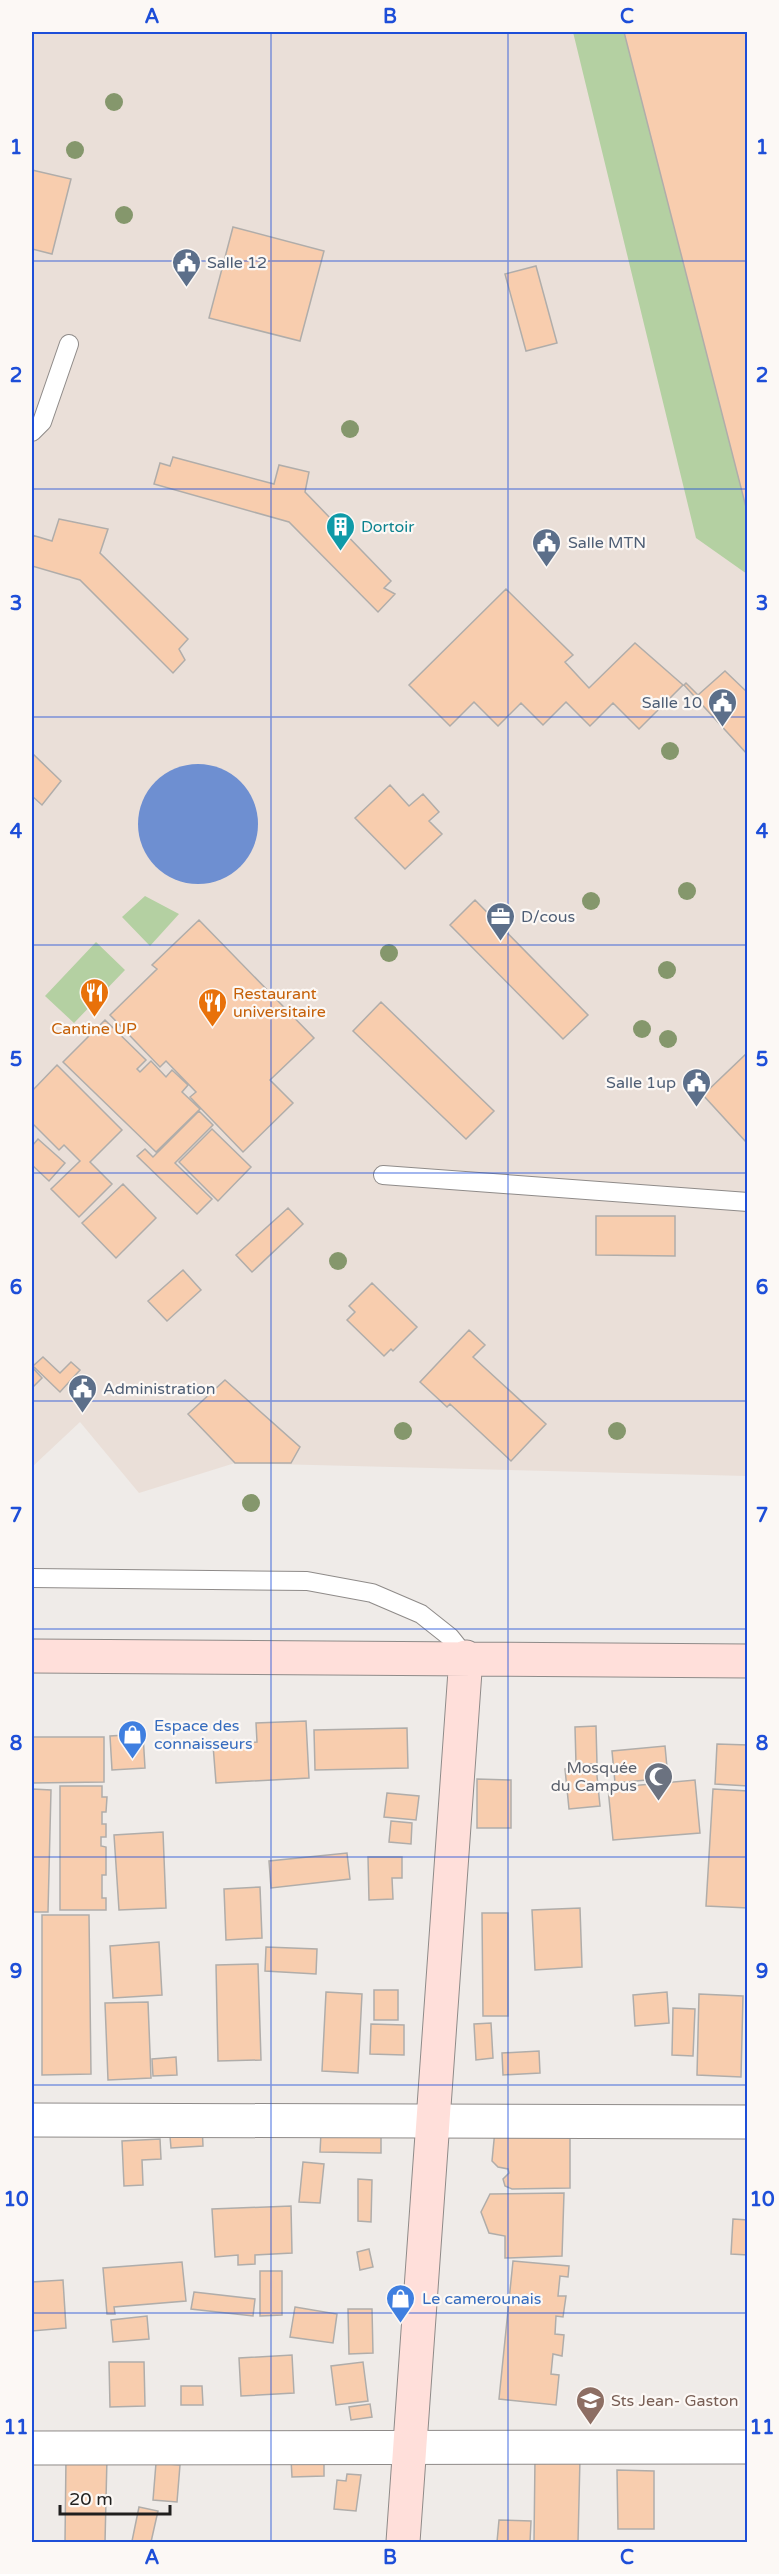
<svg xmlns="http://www.w3.org/2000/svg" width="779" height="2574" font-family="'Varela Round',sans-serif">
<style>
.built{fill:#eadfd8}
.green{fill:#b4d0a2}
.water{fill:#6e8fd1}
.building{fill:#f8cdae;stroke:#b0adaa;stroke-width:1.5}
.lines{fill:none;stroke-linecap:round;stroke-linejoin:round}
.lane-casing{stroke:#8f8b89;stroke-width:20}
.street-casing{stroke:#8f8b89;stroke-width:35}
.secondary-casing{stroke:#8f8b89;stroke-width:35}
.lane{stroke:#fff;stroke-width:18}
.street{stroke:#fff;stroke-width:33}
.secondary{stroke:#ffdfda;stroke-width:33}
.tree{fill:#85976c}
.grid{fill:none;stroke:#1d4ed8;stroke-width:1.5;stroke-opacity:0.55}
.labels{text-anchor:middle;stroke-width:4.5;stroke-linejoin:round;paint-order:stroke}
.service-label{font-size:16px;fill:#4e5e75;stroke:#fcf8f5;text-anchor:start}
.culture-label{font-size:16px;fill:#0d838f;stroke:#fcf8f5;text-anchor:start}
.food-label{font-size:16px;fill:#c56008;stroke:#fcf8f5;text-anchor:start}
.shop-label{font-size:16px;fill:#366cbe;stroke:#fcf8f5;text-anchor:start}
.worship-label{font-size:16px;fill:#5b616d;stroke:#fcf8f5;text-anchor:end}
.education-label{font-size:16px;fill:#785e54;stroke:#fcf8f5;text-anchor:start}
.neatline{fill:none;stroke:#1d4ed8;stroke-width:2}
.grid-label{font-size:20px;text-anchor:middle;font-weight:bold;fill:#1d4ed8}
</style>
<rect width="100%" height="100%" fill="#efebe8"/>
<path class="built" d="M32,32h715v1444l-512,-13 -96,30 -59,-71 -48,45z"/>
<path class="green" d="M573,32h174v542l-51,-36z
M145,896l34,18 -29,32 -28,-29z
M96,942l29,28 -51,53 -29,-27z"/>
<path class="water" d="M138 824a60 60 0 1 1 120 0a60 60 0 1 1-120 0Z"/>
<path class="building" d="M624,32h124v483z
M32,170l39,9 -19,75 -20,-5z
M233,227l91,24 -24,90 -91,-23z
M536,266l21,77 -31,8 -21,-77z
M173,457l101,27 5,-19 30,7 -4,20 86,89 -7,7 11,6 -17,18 -89,-90 -135,-38 6,-21 10,3z
M59,519l49,10 -8,24 88,86 -9,10 6,11 -12,13 -93,-93 -48,-14v-31l20,6z
M506,589l67,66 -8,7 24,26 46,-45 48,42 -44,44 -26,-26 -23,23 -24,-24 -23,23 -22,-22 -23,23 -24,-24 -24,24 -41,-41z
M725,671l23,22v62l-64,-70 2,-2 12,12z
M32,753l29,28 -19,24 -10,-9z
M390,785l19,21 14,-12 16,18 -10,9 13,13 -37,35 -50,-51z
M475,900l113,115 -25,24 -113,-114z
M199,920l115,118 -44,42 23,23 -50,49 -53,-55 6,-5 -30,-31 -6,6 -50,-52 47,-46 -5,-4z
M381,1002l113,109 -28,28 -113,-108z
M105,1020l41,40 -9,9 3,3 11,-11 15,16 6,-7 16,15 -6,7 18,17 -44,43 -93,-90z
M746,1054l2,1 -1,88 -44,-48z
M57,1065l65,65 -32,32 22,22 -33,33 -28,-28 29,-28 -16,-16 -5,5 -27,-27v-32z
M199,1111l14,14 -38,38 37,36 -15,15 -60,-58 8,-7 8,8z
M212,1129l39,38 -33,34 -39,-39z
M38,1139l27,24 -16,18 -17,-16v-19z
M123,1184l33,34 -40,40 -34,-35z
M288,1208l15,16 -51,48 -16,-17z
M596,1216h79v40l-79,-1z
M183,1270l18,20 -34,31 -19,-20z
M372,1283l45,44 -24,24 -2,-2 -7,7 -37,-36 8,-8 -6,-6z
M469,1330l16,15 -12,12 73,67 -35,37 -61,-57 -3,3 -27,-25z
M43,1357l17,16 11,-11 9,8 -20,22 -27,-26z
M32,1367l10,11 -10,10z
M225,1380l75,67 -9,16h-56l-47,-49z
M306,1721l3,57 -93,5 -3,-38 44,-3 -1,-19z
M596,1726l1,38h-21l-1,-37z
M407,1728l1,40 -93,2 -1,-40z
M143,1734l2,34 -33,2 -2,-34z
M32,1737h72v45l-72,1z
M717,1744l31,1v41l-33,-2z
M665,1746l3,32 -53,5 -3,-32z
M596,1766l4,40 -31,3 -4,-40z
M477,1779l34,1v48h-34z
M695,1780l5,53 -87,7 -5,-52z
M60,1786h42v11h5l-1,15h-4v12h4v13h-5v9l5,1v28h-4v23h4v12h-46z
M32,1789l19,1 -3,122h-16z
M713,1789l35,2v117l-42,-2z
M387,1793l32,3 -3,24 -32,-3z
M391,1821l21,2 -1,21 -22,-2z
M163,1832l3,76 -47,2 -5,-75z
M347,1853l3,26 -79,9 -2,-27z
M368,1857h34v21h-10l1,21 -24,1z
M260,1887l2,51 -36,2 -2,-51z
M580,1908l2,59 -47,3 -3,-60z
M482,1913h26v103h-25z
M42,1915h47l2,159 -49,1z
M159,1942l3,53 -49,3 -3,-52z
M266,1947l51,2 -1,25 -51,-3z
M258,1964l3,96 -43,1 -2,-96z
M374,1990h24v30h-24z
M326,1992l36,2 -4,79 -36,-2z
M667,1992l2,31 -34,3 -2,-31z
M699,1994l44,2 -2,81 -44,-2z
M148,2002l3,76 -43,2 -3,-77z
M673,2008l22,1 -2,47 -21,-1z
M491,2023l2,35 -17,2 -2,-36z
M371,2024l33,1v30l-34,-1z
M539,2051l1,22 -37,2 -1,-22z
M176,2057l1,18 -24,1 -1,-17z
M202,2124l1,22 -32,2 -2,-23z
M570,2129v59l-58,1 -7,-3 -2,-7 6,-6 -1,-4 -10,-2 -6,-6 3,-31z
M321,2133l60,2v18l-61,-1z
M160,2139l1,20 -19,1 1,25 -19,1 -2,-45z
M303,2162l21,2 -4,39 -21,-1z
M358,2179l14,1 -1,42 -13,-1z
M564,2193l-2,63 -57,2v-22l-16,-3 -8,-21 9,-18z
M291,2206l1,47 -37,2v9l-17,1v-10l-23,2 -3,-48z
M733,2219l15,1v35l-17,-1z
M369,2249l4,18 -13,3 -3,-18z
M513,2261l56,5 -1,11 -8,-1 -2,20h8l-3,21 -7,-1 -1,18 9,1 -2,21 -9,-2 -2,20 8,1 -3,30 -57,-6z
M182,2262l4,39 -72,6 1,7h-8l-4,-46z
M260,2271h22v44l-22,1z
M63,2280l3,48 -34,3v-49z
M194,2292l61,7 -2,17 -62,-7z
M295,2307l42,7 -4,29 -43,-6z
M348,2309h24l1,44 -24,1z
M147,2316l2,23 -36,3 -2,-22z
M292,2355l2,38 -53,3 -2,-38z
M109,2362h35l1,44 -35,1z
M363,2362l5,39 -32,4 -5,-39z
M181,2386h21l1,19h-22z
M370,2404l2,13 -21,3 -2,-13z
M66,2457h41l-2,85h-40z
M324,2458v18l-32,1 -1,-18z
M535,2458h45l-2,84h-44z
M156,2463l24,2 -3,37 -24,-2z
M617,2470l37,1v58h-36z
M347,2474l14,1 -5,36 -22,-2 3,-29 9,1z
M139,2507l19,4 -7,31 -19,-1z
M499,2520l32,1 -1,21h-33z"/>
<g class="lines">
<defs>
<path id="lane" d="M32,432l10,-10 27,-78
M383,1175l365,27
M32,1578l275,3 65,12 49,21 29,23 16,20"/>
<path id="street" d="M32,2120l716,2
M32,2448l716,-1"/>
<path id="secondary" d="M32,1656l716,5
M403,2542l63,-885"/>
</defs>
<use href="#lane" class="lane-casing"/>
<use href="#street" class="street-casing"/>
<use href="#secondary" class="secondary-casing"/>
<use href="#lane" class="lane"/>
<use href="#street" class="street"/>
<use href="#secondary" class="secondary"/>
</g>
<g class="tree">
<circle cx="114" cy="102" r="9"/>
<circle cx="75" cy="150" r="9"/>
<circle cx="124" cy="215" r="9"/>
<circle cx="350" cy="429" r="9"/>
<circle cx="670" cy="751" r="9"/>
<circle cx="687" cy="891" r="9"/>
<circle cx="591" cy="901" r="9"/>
<circle cx="389" cy="953" r="9"/>
<circle cx="667" cy="970" r="9"/>
<circle cx="642" cy="1029" r="9"/>
<circle cx="668" cy="1039" r="9"/>
<circle cx="338" cy="1261" r="9"/>
<circle cx="403" cy="1431" r="9"/>
<circle cx="617" cy="1431" r="9"/>
<circle cx="251" cy="1503" r="9"/>
</g>
<path class="grid" d="M271,32v2510M508,32v2510M32,261h716M32,489h716M32,717h716M32,945h716M32,1173h716M32,1401h716M32,1629h716M32,1857h716M32,2085h716M32,2313h716"/>
<defs>
<symbol id="civic-pin" viewBox="-11 -11 22 30"><path d="M0 17L-7.5 6A9.5 9.5 0 1 1 7.5 6Z" fill="#5c6f8a" stroke="#fcf8f5"/><path d="M-.6-6.5H3V-4.5H.6V-3L4-1V1h2V6H-6V1h2V-1L-.6-3ZM-1.2 2.5V6h2.4V2.5Z" fill="#fff"/></symbol>
<symbol id="building-pin" viewBox="-11 -11 22 30"><path d="M0 17L-7.5 6A9.5 9.5 0 1 1 7.5 6Z" fill="#0f9aa8" stroke="#fcf8f5"/><path d="M-4-6H4V6H1V3H-1V6H-4ZM-2.5-4.3h1.7v1.8h-1.7ZM.8-4.3h1.7v1.8H.8ZM-2.5-1h1.7V.8h-1.7ZM.8-1h1.7V.8H.8Z" fill="#fff"/></symbol>
<symbol id="office-pin" viewBox="-11 -11 22 30"><path d="M0 17L-7.5 6A9.5 9.5 0 1 1 7.5 6Z" fill="#5c6f8a" stroke="#fcf8f5"/><path d="M-6-3h4V-5.5h4V-3h4V5H-6ZM-1-4.5V-3h2v-1.5ZM-6 0V1H6V0Z" fill="#fff"/></symbol>
<symbol id="restaurant-pin" viewBox="-11 -11 22 30"><path d="M0 17L-7.5 6A9.5 9.5 0 1 1 7.5 6Z" fill="#e8710a" stroke="#fcf8f5"/><path d="M-5-6h1v4h1v-4h1v4h1v-4h1v5L-1.5 .5V6h-2V.5L-5-1ZM5-6V6H3V1.5H1.5Q1.5-4 5-6Z" fill="#fff"/></symbol>
<symbol id="shop-pin" viewBox="-11 -11 22 30"><path d="M0 17L-7.5 6A9.5 9.5 0 1 1 7.5 6Z" fill="#3f7fe0" stroke="#fcf8f5"/><path d="M-5-2.5h2.3a2.7 3.5 0 0 1 5.4 0H5L5.5 6h-11ZM-1.5-2.5h3a1.5 2.3 0 0 0-3 0Z" fill="#fff"/></symbol>
<symbol id="mosque-pin" viewBox="-11 -11 22 30"><path d="M0 17L-7.5 6A9.5 9.5 0 1 1 7.5 6Z" fill="#6b7280" stroke="#fcf8f5"/><path d="M3.5-4.9A6 6 0 1 0 3.5 4.9A5 5 0 1 1 3.5-4.9Z" fill="#fff"/></symbol>
<symbol id="school-pin" viewBox="-11 -11 22 30"><path d="M0 17L-7.5 6A9.5 9.5 0 1 1 7.5 6Z" fill="#8d6e63" stroke="#fcf8f5"/><path d="M0-5L7-2L0 1L-7-2ZM-4 1L0 2.5L4 1V4Q0 6-4 4Z" fill="#fff"/></symbol>
</defs>
<g fill-rule="evenodd">
<use href="#civic-pin" x="170" y="246" width="33" height="45"/>
<use href="#building-pin" x="324" y="510" width="33" height="45"/>
<use href="#civic-pin" x="530" y="526" width="33" height="45"/>
<use href="#civic-pin" x="706" y="686" width="33" height="45"/>
<use href="#office-pin" x="484" y="900" width="33" height="45"/>
<use href="#restaurant-pin" x="78" y="976" width="33" height="45"/>
<use href="#restaurant-pin" x="196" y="986" width="33" height="45"/>
<use href="#civic-pin" x="680" y="1066" width="33" height="45"/>
<use href="#civic-pin" x="66" y="1372" width="33" height="45"/>
<use href="#shop-pin" x="116" y="1718" width="33" height="45"/>
<use href="#mosque-pin" x="642" y="1760" width="33" height="45"/>
<use href="#shop-pin" x="384" y="2282" width="33" height="45"/>
<use href="#school-pin" x="574" y="2384" width="33" height="45"/>
</g>
<g class="labels">
<g class="service-label">
<text x="207" y="268">Salle 12</text>
<text x="568" y="548">Salle MTN</text>
<text x="702" y="708" text-anchor="end">Salle 10</text>
<text x="521" y="922">D/cous</text>
<text x="676" y="1088" text-anchor="end">Salle 1up</text>
<text x="103" y="1394">Administration</text>
</g>
<g class="culture-label">
<text x="361" y="532">Dortoir</text>
</g>
<g class="food-label">
<text x="233" y="999">Restaurant<tspan x="233" dy="18">universitaire</tspan></text>
<text x="94" y="1034" text-anchor="middle">Cantine UP</text>
</g>
<g class="shop-label">
<text x="154" y="1731">Espace des<tspan x="154" dy="18">connaisseurs</tspan></text>
<text x="422" y="2304">Le camerounais</text>
</g>
<g class="worship-label">
<text x="637" y="1773">Mosquée<tspan x="637" dy="18">du Campus</tspan></text>
</g>
<g class="education-label">
<text x="611" y="2406">Sts Jean- Gaston</text>
</g>
</g>
<rect width="779" height="2574" fill="none" stroke="#fcf8f5" stroke-width="66"/>
<path d="M60 2505v9h110v-9" fill="none" stroke="#201f1e" stroke-width="3"/>
<text x="69" y="2505" font-size="18" fill="#201f1e" stroke="#fcf8f5" stroke-width="4.5" paint-order="stroke">20 m</text>
<rect x="33" y="33" width="713" height="2508" class="neatline"/>
<g class="grid-label">
<text x="152" y="23">A</text>
<text x="390" y="23">B</text>
<text x="627" y="23">C</text>
<text x="16" y="154">1</text>
<text x="762" y="154">1</text>
<text x="16" y="382">2</text>
<text x="762" y="382">2</text>
<text x="16" y="610">3</text>
<text x="762" y="610">3</text>
<text x="16" y="838">4</text>
<text x="762" y="838">4</text>
<text x="16" y="1066">5</text>
<text x="762" y="1066">5</text>
<text x="16" y="1294">6</text>
<text x="762" y="1294">6</text>
<text x="16" y="1522">7</text>
<text x="762" y="1522">7</text>
<text x="16" y="1750">8</text>
<text x="762" y="1750">8</text>
<text x="16" y="1978">9</text>
<text x="762" y="1978">9</text>
<text x="16" y="2206">10</text>
<text x="762" y="2206">10</text>
<text x="16" y="2434">11</text>
<text x="762" y="2434">11</text>
<text x="152" y="2564">A</text>
<text x="390" y="2564">B</text>
<text x="627" y="2564">C</text>
</g>
</svg>
